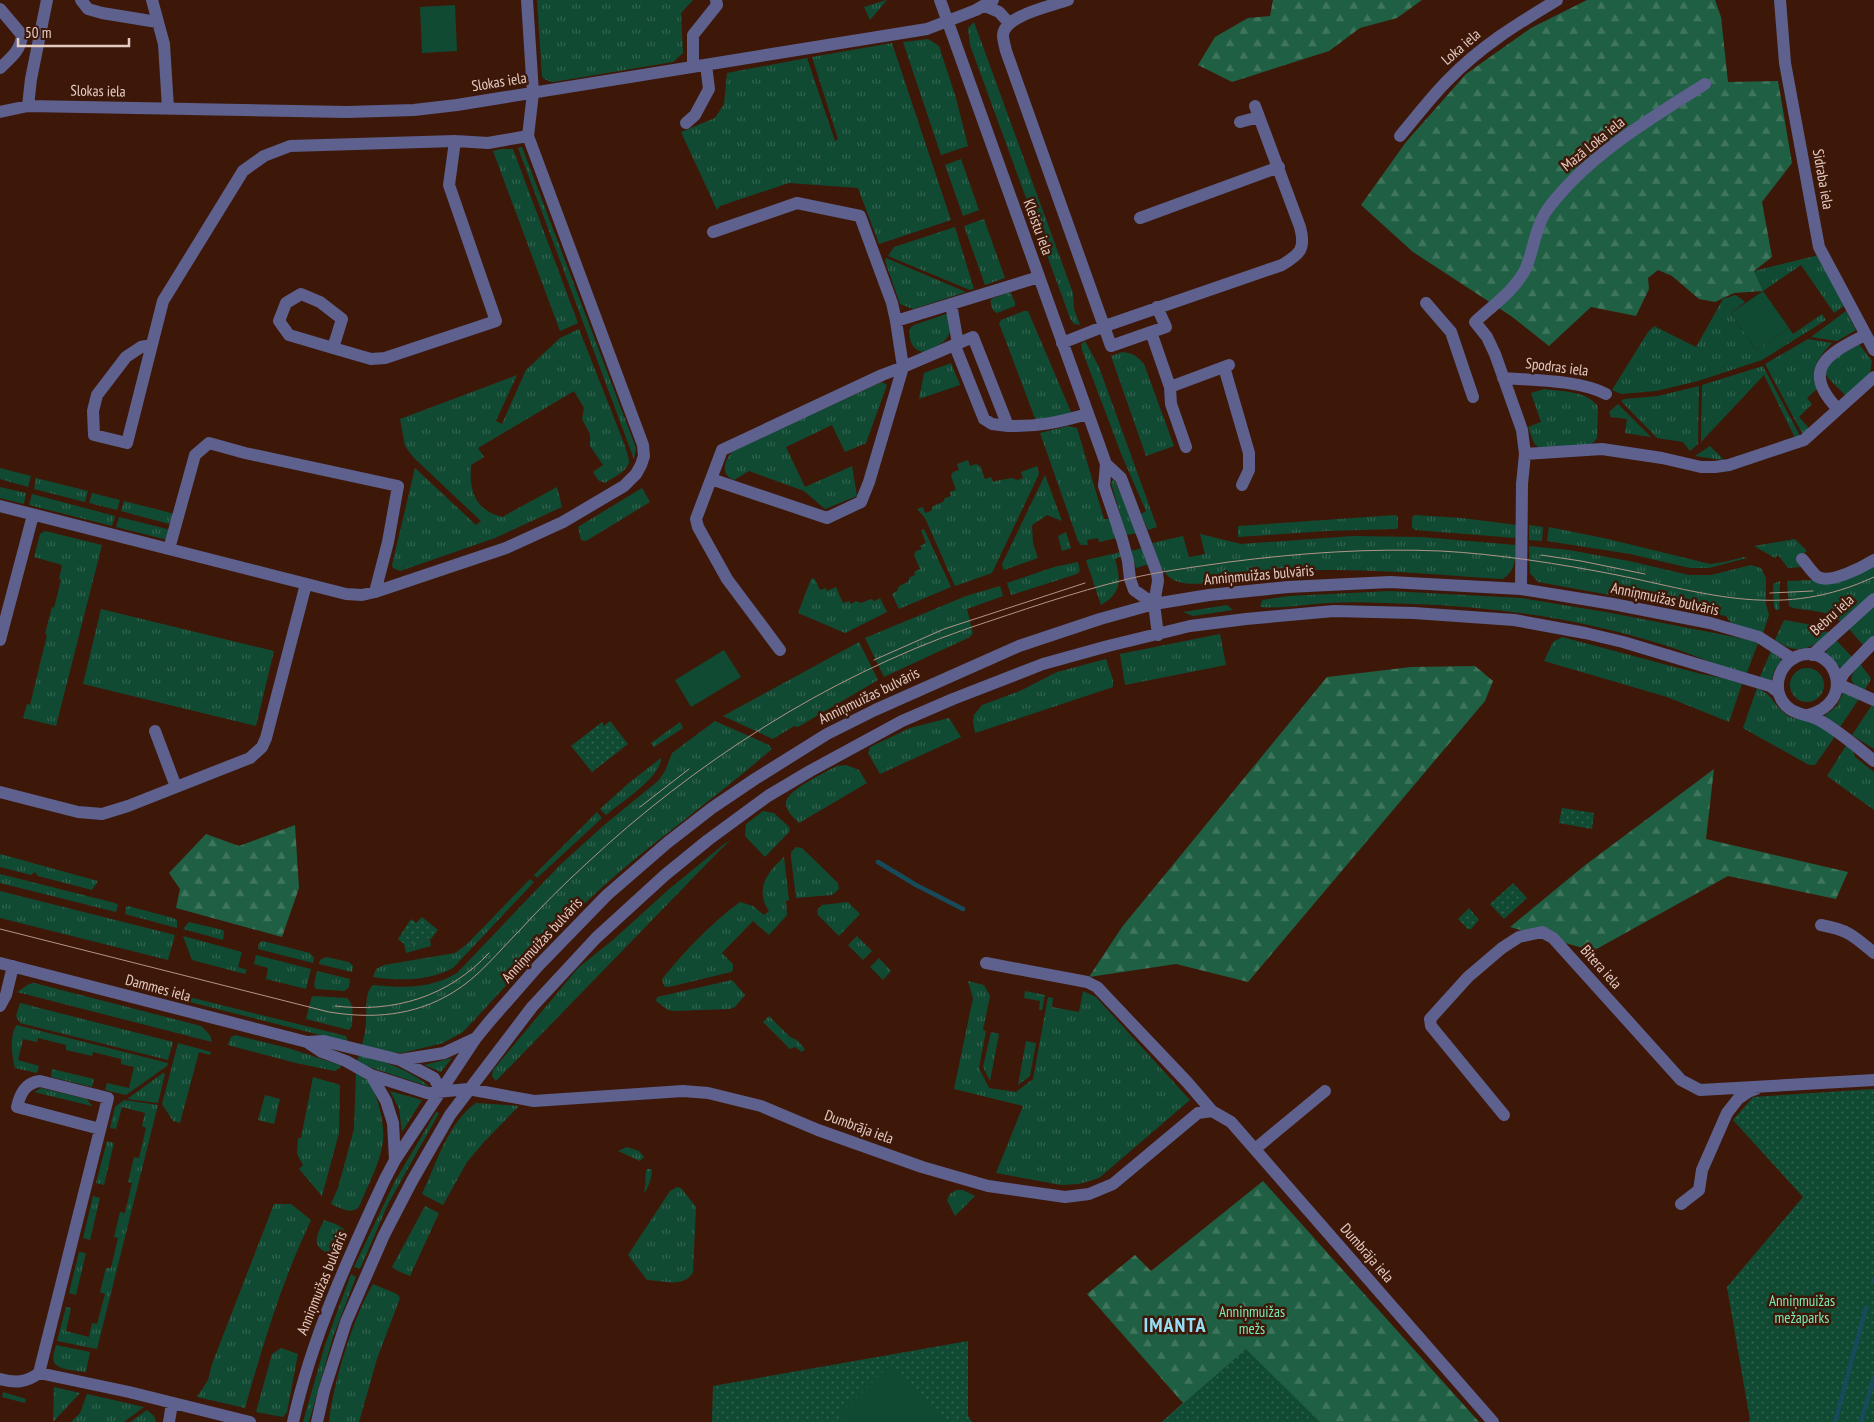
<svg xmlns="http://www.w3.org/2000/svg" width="1874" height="1422" font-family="'PT Sans Narrow',sans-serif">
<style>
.grass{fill:url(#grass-tufts)}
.forest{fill:url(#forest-firs)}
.park{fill:url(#park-dots)}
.garden{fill:#104a33}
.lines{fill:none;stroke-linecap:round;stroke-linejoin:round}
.stream{stroke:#174b5b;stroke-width:4.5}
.minor{stroke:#5e608e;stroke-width:12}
.tram{stroke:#b19489;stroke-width:1}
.labels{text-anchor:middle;stroke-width:5;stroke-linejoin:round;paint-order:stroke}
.street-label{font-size:15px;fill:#e4cbc2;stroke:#3d1809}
.park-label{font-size:15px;fill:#79ebb6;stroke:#3d1809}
.district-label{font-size:20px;font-weight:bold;letter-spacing:1px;fill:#96dff8;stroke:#3d1809}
</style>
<defs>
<pattern id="grass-tufts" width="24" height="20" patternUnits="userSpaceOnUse" patternTransform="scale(1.25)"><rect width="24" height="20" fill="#104a33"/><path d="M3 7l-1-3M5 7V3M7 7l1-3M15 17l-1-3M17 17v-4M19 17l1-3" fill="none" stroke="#33634f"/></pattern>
<pattern id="forest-firs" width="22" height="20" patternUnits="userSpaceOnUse" patternTransform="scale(1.25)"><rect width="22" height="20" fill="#1f5f43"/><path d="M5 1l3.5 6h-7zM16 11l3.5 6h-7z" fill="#3f755c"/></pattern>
<pattern id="park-dots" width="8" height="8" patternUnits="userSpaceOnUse" patternTransform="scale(1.25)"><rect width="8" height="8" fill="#104a33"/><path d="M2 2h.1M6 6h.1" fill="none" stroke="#33634f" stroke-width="1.8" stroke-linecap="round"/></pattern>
</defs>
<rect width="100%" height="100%" fill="#3d1809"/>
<path class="grass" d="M537,0h156l-12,13 2,40 -10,9 -120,20 -7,-2 -4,-3z
M886,0h1l-17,20 -6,-13z
M974,22l99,271 1,16 6,16 -6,-1 -4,-6 -100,-273 -2,-17z
M928,39l11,7 17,52 12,48 -27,9 -38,-113z
M892,43l59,177 -72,24 -21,-56 -69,-5 -69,23 -3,4 -36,-78 34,-14 9,-14 3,-31 80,-15 28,83 3,-2 -26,-82z
M522,147l114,301 -2,11 -116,-311z
M501,149h12l65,174 -18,8 -67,-180z
M961,159l18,51 -16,6 -18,-51z
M984,219l21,59 -20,7 -21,-59z
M955,227l19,62 -4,1 -82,-34 6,-9z
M1819,255l25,51 -10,7 -33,-48 -38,26 -9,-20z
M886,258l80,34 -53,17 -13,-5 -15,-43z
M1010,292l5,10v4l-18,7c-5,-2 -7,-9 -6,-14z
M1736,295l9,7 -14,11 25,37 33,-22 4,6 29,-20 4,6 -64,40 -64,21 -42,10 -35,3 -9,-4 36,-58 6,-6 42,21 27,-48z
M1024,311h4l43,101 -8,5 -27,4 -37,-98 2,-3z
M1846,311l10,19 -19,11 -26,-4z
M949,313c5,25 -3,29 -24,39 -13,-1 -17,-12 -15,-24l4,-3z
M579,329l46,117c1,4 4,11 4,16 -2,10 -17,16 -24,21l-7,-3 -5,-8 10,-7 -13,-19v-12l-8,-15 2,-11 -10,-17 -96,57 6,9 -13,8c-2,26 4,45 31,52l55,-30 5,20 -67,31 -95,33 -7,-3 -1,-3 23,-97 61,57 5,-4 -67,-63 -9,-12 -5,-27 117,-44 -21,46 6,3 24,-54 34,-32z
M1808,339l24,4c-13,13 -24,28 -15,46l-10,9 5,6 -13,13 9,10v5l-5,3 -38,-71z
M1085,341l14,26 58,160 -9,3 -7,-16 5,-3 -24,-55 -40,-106 -1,-6z
M1859,344l13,17 -2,12 -24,23 -18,-18 -4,-7 3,-8z
M1122,352c11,1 15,4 22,12l30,82 -28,10 -35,-100z
M951,363l9,22 -41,14 5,-26z
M1763,366l37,70 -5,2 -31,-63 -63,67 1,-57z
M882,382l5,3 -21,58 -21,9 -13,-27 -46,22 19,40 47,-21 5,30 -32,13 -21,-18 -55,-20 -15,9c-15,-5 -9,-21 -1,-29z
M1699,386l-1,58 -8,7 -7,-9 -26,-4 -36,-37 3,-2 34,-3z
M1544,389c20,3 40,1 54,17l-1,32 -6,7 -52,3 -5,-5 -6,-16 13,-5 -10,-29z
M1618,404l33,33 -26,-4 2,-14 -16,-2 -2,-5z
M1068,426l9,2 27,91h7l6,19 -18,4 -1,-4 -11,2 1,5h-7l-3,-4 -38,-108z
M1710,446l12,12 1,2 -28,-4z
M968,460l2,6 6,-2 4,2 5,13 6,-2 2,5c7,-3 12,-2 19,-4l5,2 6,-2 -2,-6 16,-6 2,8 -47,99 -37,13 -30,-68 -8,-9 6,-2 2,6 6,-2 2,-5 10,-4 2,-4 6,-2 -1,-4 6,-2 -5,-14 2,-4 6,-2 -2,-6z
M0,468l31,8 -3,11 -28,-8z
M1045,475l17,46 -15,-6 -15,10 1,18 5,15 -34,12 -2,-6z
M36,478l52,13 -3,11 -51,-13z
M1113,480l2,1 23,52 -12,2 -15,-52z
M0,487l26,6 -2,11 -24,-6z
M642,488l8,14 -64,39 -5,-1 -3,-13z
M92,493l28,7 -3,10 -28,-7z
M32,494l83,22 -3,10 -83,-21z
M124,501l51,13 -2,11 -52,-14z
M1396,515l2,2v11l-2,1 -69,2 -89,6v-11z
M1414,515l48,3 55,7 -1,13 -101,-8 -3,-3v-9z
M119,517l52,13 -3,10 -52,-13z
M1529,525l14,2 -1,14 -13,-1z
M1549,527l59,12 102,25 14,-2 20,-5 3,1 -38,10h-19l-60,-14 -83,-13z
M924,529l27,58 -52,22 -7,-15 5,-3 2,-5 9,-4 2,-5 5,-2 -1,-3 6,-3 -6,-14 2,-4 6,-2 -2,-3 6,-3 -5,-13z
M45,531l57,14 -46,181 -33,-8 4,-14 3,1 17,-70 -2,-1 7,-27 2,1 7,-28 -2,-1 3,-14 -28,-8 6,-23z
M1066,532l5,16 -9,3 -4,-15z
M1200,534l41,10 112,-8 69,1 94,8c-1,14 0,25 -13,34 -72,-4 -150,-13 -223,-7 -25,2 -79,17 -101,10 -18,-5 -21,-24 -27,-39l31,-7 6,21 16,-3z
M1795,539l12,12 -9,7 3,9 -13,1 -10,-13 -3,3 -21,-12z
M1529,546l40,4 60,11 60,14h22l40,-10 10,3 5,10v26l3,11 -6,18 -30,-7 -7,-10 -188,-34 -8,-9z
M1143,548l6,16 -13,4 -5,-17z
M1121,552l1,4 -7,3c6,21 7,34 -14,46l-15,-45z
M1078,562l2,9 -3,3 -66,21 -4,-12 47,-16z
M1874,564v29l-32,30c-13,-13 -32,-12 -49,-15l-4,-2 -2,-25 26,-1z
M814,578l6,12 6,-2 1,3 9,-4 7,16 6,-2 2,3 5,-3 5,2 10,-4 4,2 5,-3 7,14 -42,21 -47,-20 13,-34z
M1780,581l-1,29h-3l-2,-3 -1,-23z
M1000,586l3,10 -36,13 6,24 -3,4 -86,40 -19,-39 101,-42z
M1390,591l131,7 90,15 134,26 13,4 -12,32c-29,-10 -56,-22 -85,-31 -80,-25 -163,-37 -246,-40 -29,-1 -59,-3 -87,-1 -23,1 -46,6 -68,4l2,-7 27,-4z
M1227,605l6,5 -40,6 -10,-4z
M1874,605v31l-10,10 -15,-17z
M101,609l173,42 -18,75 -173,-42z
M1784,620l34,6 12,8c-21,15 -31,22 -55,6z
M1220,634l6,31 -101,20 -5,-31z
M1562,637l139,37 22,4 19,6 -13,38 -62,-25 -123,-36 9,-19z
M1836,640l16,17 -11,11 -17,-14z
M859,642l19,38 -80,47 -4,-1 -21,13 -50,-23z
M1771,651l11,9 -7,9 -4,12 -12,-2z
M1106,659l7,21v7l-138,46 -2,-11 1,-7 8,-10 38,-14 37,-19z
M1860,664l11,14 -1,3 -6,10c-16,-9 -16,-13 -4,-27z
M1790 685a17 17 0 1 1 34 0a17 17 0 1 1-34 0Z
M1757,688c16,7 14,13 26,24 7,7 16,7 26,9 8,2 16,10 24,14l1,3 -19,27h-6l-66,-37z
M1843,692l16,7 -19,28 -16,-11 13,-10z
M1872,705l2,1v43l-22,-14z
M949,718l12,19 -81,37 -12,-21 2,-6 40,-19z
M715,721l54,24 3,4c-53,46 -110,86 -163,132 -52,46 -98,100 -146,151l-20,11 -41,10 -12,-1 -28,-7c2,-8 4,-16 4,-24 1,-11 -2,-28 7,-36 32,3 56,4 84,-12l103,-108 43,-39 55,-45 7,-10 7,-18z
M680,722l3,6 -29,19 -3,-4z
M1847,744l6,5 2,8 19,15v38l-47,-34z
M661,758c1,18 -42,46 -55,57l-6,-6 30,-27z
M846,765l13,5 8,13 -68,40c-6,-6 -13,-12 -13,-20 -1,-12 40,-31 51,-37z
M763,811l11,2 16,15 -1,4 -24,25 -20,-21 1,-12z
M597,812l5,6 -65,60 -3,-3z
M731,840l-10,9 -225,232 -4,-5 1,-6 85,-102 35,-28 55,-50 55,-45z
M796,847l6,1 36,35 1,6 -7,6 -36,3 -5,-41v-5z
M0,854l98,27 -6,9 -54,-14 -3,-4 -4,3 -31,-8z
M784,857l5,43 -3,1 1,14 -18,20 -16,-14 -31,32 11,11v6l-2,2 -62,15 -5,-1 -2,-7c23,-28 49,-56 78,-77l13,4 11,9 5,-4c-14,-21 -3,-38 15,-54z
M0,874l115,29 3,2 -2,7 -116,-29z
M530,879l4,3 -81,86c-24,13 -53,13 -80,9l3,-8 8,-4 71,-12 12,-9z
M0,891l175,44 -7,25 -168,-42z
M848,902l12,12 -21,22 -21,-21 -1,-5 5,-5z
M128,906l45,12 4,2v8l-52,-14 1,-7z
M189,922l34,8 1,3 -1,7 -40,-11z
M183,936l59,16 -4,15 9,3 -2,4 -53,-14z
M857,936l15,15 -9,9 -15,-15z
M426,937l4,3 1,6 -25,7 -2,-9 2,-2z
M263,941l47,12 4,5 -1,5 -55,-14 1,-6z
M256,955l55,14 -5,20 -40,-10 2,-11 -14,-4z
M326,957l23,5 4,4 -1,6 -33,-8 1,-4z
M879,958l12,13 -8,9 -13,-13z
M317,971l33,8 -1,8 -4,4 -29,-2 -2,-4z
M732,980l13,15 -10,12 -5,2 -56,2 -6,-1 -12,-9 1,-4z
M968,981l16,4 6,11 -7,34 3,1 -7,37 10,20 27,4 17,-13 15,-82 5,1 -1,9 27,5 4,-21 13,6 94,103 -91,78 -20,6 -18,1 -65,-12 27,-67 -69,-17 19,-91z
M34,983l167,43 9,9 2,7 -195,-50 12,-8z
M1025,991l20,4 -3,15h-3l1,-9 -16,-3z
M169,992l177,44 2,6 -182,-46z
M312,996l35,2c8,7 5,19 5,28l-3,4 -43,-11z
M20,1003l153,39 -5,18 -148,-37 -4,-7z
M769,1016l21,21 7,3 8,9 -3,3 -7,-5 -5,2 -27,-27z
M17,1025l151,38 -1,3 -41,29 -21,-5 2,-7 22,5 5,-21 -13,-3v-5l-28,-7 -1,4 -26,-6v-5l-28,-7 -1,4 -14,-3 -5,21 21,6 -2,7 -22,-5c-3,-12 -6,-34 2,-43z
M991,1032l8,2 -9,47 -7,-14z
M235,1035l53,13 52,17 1,2 -6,4 -39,-8 -68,-18 3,-8z
M1026,1041l10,2 -6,33 -12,9z
M178,1043l33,9 -1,3 -11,-3 -19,71 -7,-2 -11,-17z
M359,1054c26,8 50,15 71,33l-73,-24z
M452,1058l-11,14 -17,-7z
M52,1069l42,10 -2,8 -41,-10z
M356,1072c4,3 9,6 12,9 10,12 17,45 15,60 -2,20 -16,46 -24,66 -9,8 -18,1 -28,-3l7,-16 16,-59z
M163,1073l2,1 -7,29 -31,-4z
M313,1077l27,8 -1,48 -17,63 -23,-27 4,-4 -6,-11 1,-16h3z
M41,1088l46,11 5,7 -58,-14z
M390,1091l32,9 -20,32 -3,-23z
M265,1095l15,4 -6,25 -16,-4z
M124,1100l34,5 -61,244 -40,-8 9,-34 5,1 -5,23 23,6 3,-14 5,1 8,-30 -5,-2 6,-24h5l7,-30 -4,-1 6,-25 5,1 7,-30 -4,-1 6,-25 5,1 7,-30 -4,-2 3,-13 -23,-6 -6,22 -6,-1 5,-21z
M476,1103l43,3 -35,36 -17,20 -24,43 -21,-11c14,-29 26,-72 54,-91z
M436,1112l3,1 -1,2 -50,89 -28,65 -6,-2 41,-86z
M107,1141l7,2 -10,42 -8,-2z
M627,1147l12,4 5,6 -4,4 -22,-10z
M647,1169h4c2,6 -2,17 -6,23l-1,-1c3,-8 0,-15 3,-22z
M677,1187l4,1 15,19 -3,65c-8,16 -30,9 -46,8l-19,-25 42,-64z
M956,1190h7l12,6 -20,20 -8,-16 3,-6z
M93,1196l7,2 -10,42 -7,-2z
M274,1204h17l20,16c-29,61 -48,124 -66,188l-48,-11 11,-17 4,-16z
M425,1206l14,7 -29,63 -12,-5 -6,-4z
M324,1220c8,3 19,5 22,13l-9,25c-25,-11 -24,-15 -13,-38z
M79,1252l7,1 -10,42 -7,-2z
M351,1274l5,3 -23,60 -24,85h-6l22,-77z
M373,1284l24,10 3,4 -23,61 -18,63h-30c4,-38 24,-105 44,-138z
M56,1345l34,7 -4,20c-8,-1 -29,-2 -32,-10 -2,-5 1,-13 2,-17z
M281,1348l17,6 -11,58 -4,5 -27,-5 16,-58z
M54,1387l26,6 -27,29z
M3,1392l23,7 -1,4 -23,-6z
M87,1394l57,13 -20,15h-53l9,-9z
M147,1410l7,6 2,6h-26z"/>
<path class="forest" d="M1273,0h149l-25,18 -37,10 -31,23 -97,31 -34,-17 17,-28 33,-19 22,-2z
M1587,0h128l6,17 7,65 50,-1 14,82 -30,39 10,55 -18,14 9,20 -29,2 -19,9 -16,-3 -27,-23 -14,-6 -10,8 1,11 -13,27 -45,-9 -42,39 -38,-30 -98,-64 -52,-47 45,-63 60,-68 65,-46z
M1475,666l18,15 -8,20 -237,281 -72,-18 -87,13 33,-50 205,-250 84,-10z
M1714,769l-8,70 142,33 -12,27 -108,-23 -135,75 -83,-24 74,-61z
M295,825l4,63 -17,49 -106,-29 4,-19 -11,-16 37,-39 33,12z
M1263,1181l216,241h-317l21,-19 -96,-109 48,-39 16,16z"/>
<path class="park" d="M610,721l18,23 -36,28 -21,-26 31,-24 2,4z
M1562,808l32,5 -2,16 -33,-6z
M1513,883l14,15 -23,21 -14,-15z
M1469,908l10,12 -8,9h-3l-10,-10z
M422,917l16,13 -8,10 -4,-3 -5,6 -4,-3 -6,7 -5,-4 -2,1 -6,-5 13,-20 5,4z
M1874,1089v333h-126l2,-2 -23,-133 76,-90 -70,-77 20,-23z
M968,1341v75l4,6h-260l1,-36z
M1246,1349l74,73h-158z"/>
<path class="garden" d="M455,5l2,46 -35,2 -2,-46z
M1763,291l26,37 -33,22 -25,-37z
M724,650l17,27 -50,30 -16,-27z
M891,1364l57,58h-98l-9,-9z"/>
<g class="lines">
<path class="stream" d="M878,862l38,23 47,24
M1874,1281v-1
M1835,1422l31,-114
M1861,1422l13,-45"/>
<path class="minor" d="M81,0l7,9 14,4 55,9
M152,0l12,44 4,64
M940,0l166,464 -2,22 18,53 6,22 2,18 4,11 20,14
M1068,0c-16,6 -63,15 -65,35 0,5 2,11 3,16l105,295 40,-14
M1780,0l5,63 34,184 55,103
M985,6l14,6 10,11
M0,9l22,26c-1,15 -11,23 -22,33
M693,67v-32l24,-30 -1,-5
M28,106l3,-27 16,-79
M0,112l28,-6 319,6 67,-2 43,-5 470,-76 49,-19 17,-10
M1240,122l19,-5
M686,123l9,-8 14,-26 -3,-24
M1400,136c16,-19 31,-39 48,-56 33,-34 69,-56 109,-80
M1140,218l139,-51
M713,232l84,-29 63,13 32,87 4,18 7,46 -21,8 -160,75 -26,69 2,8 29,52 53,71
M1426,303l25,29 22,65
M951,304l7,40
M1157,307l9,20 -15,5 19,55 59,-22
M896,321l143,-44
M1062,343l43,-17 177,-61c18,-11 24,-16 18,-38l-45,-121
M151,345l-10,2 -15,10 -29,38 -4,16 1,24 33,8 36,-142 80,-130 21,-15 26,-10 165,-5 33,2 40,-7
M955,346l29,73 8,5 16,2
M333,348l-44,-13 -10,-14 7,-18 15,-9 19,8 22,17 -9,29 38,11 14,-1 111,-37 -47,-136 6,-44
M1224,367l25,86v17l-7,15
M1503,378c29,2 77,2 103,16
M1170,387l1,17 15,43
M1838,409c-38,-39 -11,-55 27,-74
M1525,454l77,-5 60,9 39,9h14l14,-2 75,-25 70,-63
M1106,464l15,14 36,95 1,8 -4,23 4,31
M711,479l116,39 34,-16 8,-20 34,-115 70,-30 35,89c30,1 51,-4 80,-12
M0,506l346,88 16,1 13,-3 131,-44 57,-26 61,-36 12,-12 5,-9 3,-9 -1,-11 -115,-309 5,-43 -6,-93
M169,549l26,-94 14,-12 36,10 153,33 -10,56 -13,50
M1802,559c5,5 10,14 16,18 12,7 45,-10 56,-17
M1521,589l1,-105 3,-30 -3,-24 -27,-76 -8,-17 -12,-15c17,-16 39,-31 50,-52 9,-19 10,-46 25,-64 40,-52 100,-87 155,-122
M0,640l33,-125
M1812,655l62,-56
M1838,684l6,-11 30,-31
M1838,684l36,16
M1808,715c49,-13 28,-69 -7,-60 -24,7 -32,39 -11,54 8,6 20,6 29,11 20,11 37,26 55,41
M155,731l21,56
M0,792l78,20 24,2 26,-8 122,-48 12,-11 4,-9 40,-154
M1821,925c27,5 32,10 53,28
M0,963l307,79 17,-1 76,19 34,18 7,13
M986,963l101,19 10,5 90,95 25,29
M0,1006l6,-11 7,-29
M307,1042l15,10 24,9 25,14 56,18 41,-4 66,12 149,-10 25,2 53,13 57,24 104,37 66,19 77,11 24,-3 24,-10 85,-71 14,-2 19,11 262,300
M400,1060l44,-7 30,-14
M371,1075l15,26 7,22 2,37
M1504,1115l-73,-89 -1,-7 38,-42 34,-29 17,-11 23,-5 11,6 128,142 19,10 174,-10
M1255,1149l70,-58
M1681,1204l18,-14 3,-20 25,-57 11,-14 10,-7 8,-3
M39,1373l90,19 121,30
M0,1379c15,4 26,4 39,-6l69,-275 -68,-17c-15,2 -20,13 -23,26l83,22
M169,1422l3,-19
M293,1422c19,-85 55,-164 92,-243l10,-19 81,-122 13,-16 49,-56 69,-71 60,-52 45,-35 43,-29 72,-45 48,-24 144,-64 81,-27 54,-15 55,-9 79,-8 102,-5 131,7 92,15 97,19 49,14 34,22
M317,1422l7,-31 22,-69 38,-87 28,-54 38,-66 82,-108 64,-69 69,-63 43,-35 60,-44 42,-25 92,-50 51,-22 90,-35 65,-18 82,-20 56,-7 88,-8 80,2 100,7 71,13 38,9 147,44 8,6"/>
<path class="tram" d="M1541,555l40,6 64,13
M1770,593l43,-2
M874,660l70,-31 141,-46
M640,807l49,-38
M0,929l329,83c43,7 85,4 123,-19 27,-16 46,-41 68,-63 21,-23 43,-45 66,-66 108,-101 240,-186 380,-235 54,-18 108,-37 162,-50 33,-8 67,-12 101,-17 70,-9 141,-14 212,-11 56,3 120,13 176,24 93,19 165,45 257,2
M335,1006c59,7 113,-9 154,-53"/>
</g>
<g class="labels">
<g class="street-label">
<text transform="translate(1461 47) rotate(-41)" y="5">Loka iela</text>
<text transform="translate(499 82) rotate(-9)" y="5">Slokas iela</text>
<text transform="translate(98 91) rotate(1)" y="5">Slokas iela</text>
<text transform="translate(1593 144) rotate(-39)" y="5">Mazā Loka iela</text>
<text transform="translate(1823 179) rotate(80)" y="5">Sidraba iela</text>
<text transform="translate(1038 227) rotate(70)" y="5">Kleistu iela</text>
<text transform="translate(1557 367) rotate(7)" y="5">Spodras iela</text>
<text transform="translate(1259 575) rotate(-5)" y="5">Anniņmuižas bulvāris</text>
<text transform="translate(1665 599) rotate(12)" y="5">Anniņmuižas bulvāris</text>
<text transform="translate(1832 615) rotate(-42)" y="5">Bebru iela</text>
<text transform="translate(869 696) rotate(-26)" y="5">Anniņmuižas bulvāris</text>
<text transform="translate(542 940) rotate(-47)" y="5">Anniņmuižas bulvāris</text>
<text transform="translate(1601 967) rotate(48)" y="5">Bitera iela</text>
<text transform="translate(158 988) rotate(15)" y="5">Dammes iela</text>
<text transform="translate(859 1127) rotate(20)" y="5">Dumbrāja iela</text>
<text transform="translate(1367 1253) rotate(49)" y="5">Dumbrāja iela</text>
<text transform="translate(322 1283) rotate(-68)" y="5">Anniņmuižas bulvāris</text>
</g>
<g class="park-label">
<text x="1802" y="1306">Anniņmuižas<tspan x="1802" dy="17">mežaparks</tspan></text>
<text x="1252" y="1317">Anniņmuižas<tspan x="1252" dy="17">mežs</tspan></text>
</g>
<g class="district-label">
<text x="1175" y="1332">IMANTA</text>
</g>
</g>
<path d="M18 38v8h111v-8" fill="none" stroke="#e4cbc2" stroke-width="2.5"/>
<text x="25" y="38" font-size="15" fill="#e4cbc2" stroke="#3d1809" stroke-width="4" paint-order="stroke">50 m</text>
</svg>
